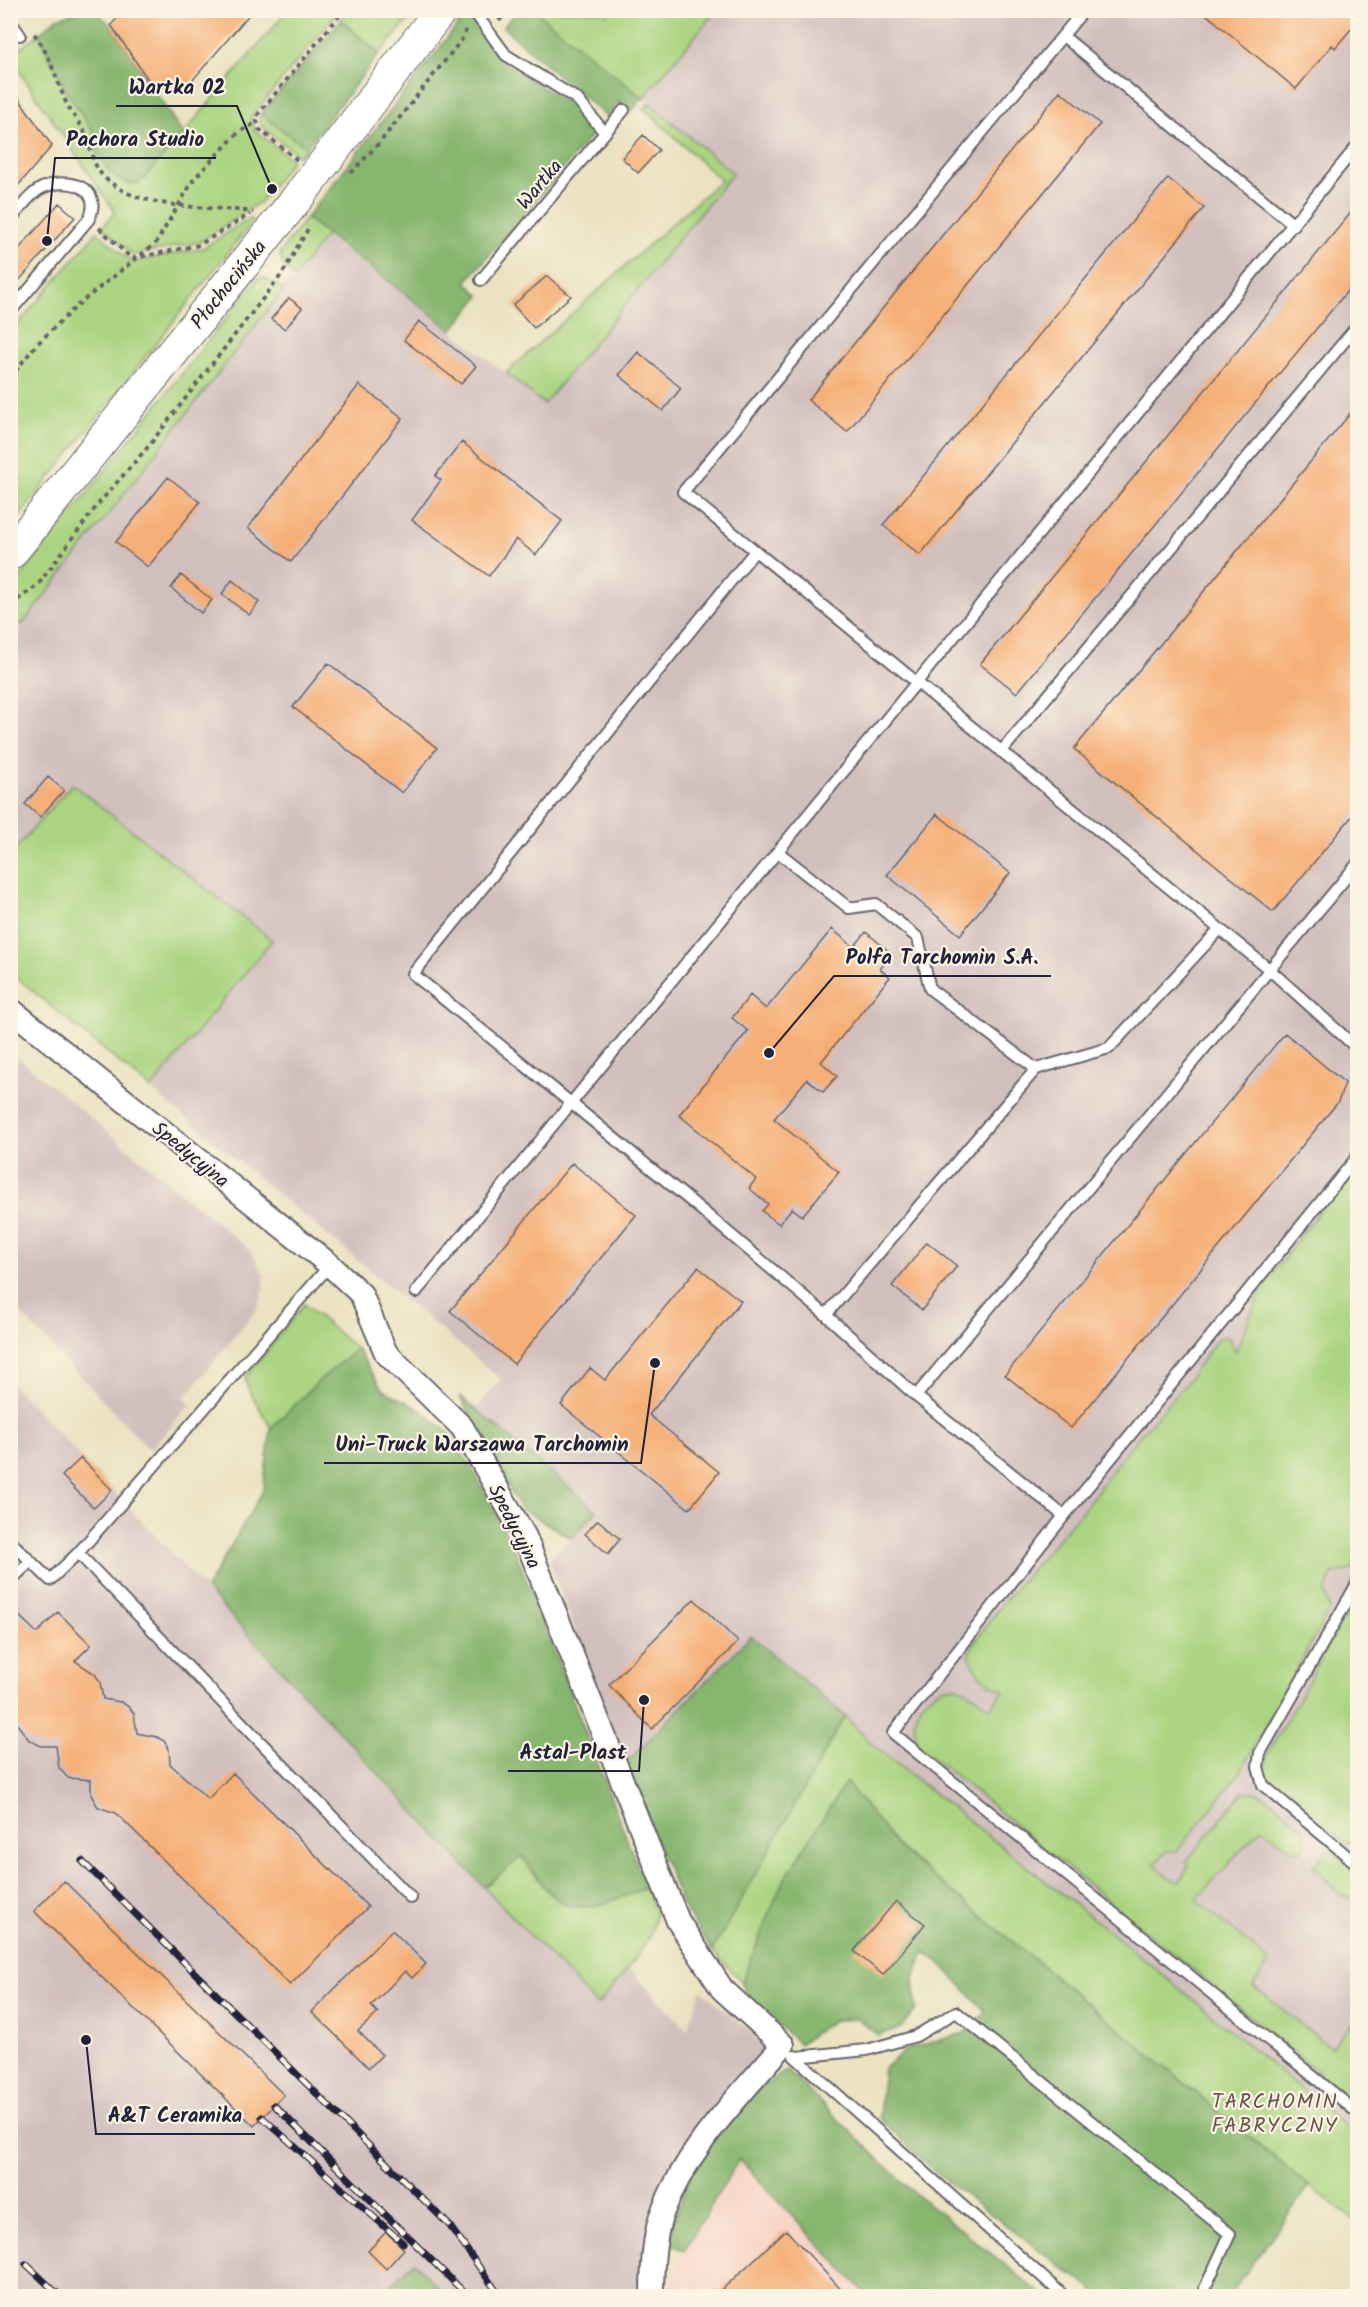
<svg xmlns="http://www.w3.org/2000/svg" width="1368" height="2307" font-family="Kalam,sans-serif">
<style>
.built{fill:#f6d2c4}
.industrial{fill:#d1bfbe}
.green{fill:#aad480;stroke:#667b5e;stroke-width:1.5}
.forest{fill:#87b66e;stroke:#546c54;stroke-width:1.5}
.building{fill:#f5af76}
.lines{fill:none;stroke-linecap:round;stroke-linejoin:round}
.lane-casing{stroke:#68656a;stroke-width:14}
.street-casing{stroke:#68656a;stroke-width:26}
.secondary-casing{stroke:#68656a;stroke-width:34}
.path{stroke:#68656a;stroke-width:4;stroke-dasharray:4.5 4.5;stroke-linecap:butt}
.lane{stroke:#fff;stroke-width:10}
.street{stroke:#fff;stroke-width:22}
.secondary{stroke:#fff;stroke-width:32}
.rail-casing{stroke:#22223b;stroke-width:7}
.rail{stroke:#fcf5e5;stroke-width:4.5;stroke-dasharray:14;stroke-linecap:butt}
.labels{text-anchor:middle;stroke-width:4.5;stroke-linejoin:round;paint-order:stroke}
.street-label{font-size:20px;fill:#22223b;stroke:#fcf5e5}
.neighbourhood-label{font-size:21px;letter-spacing:1.5px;fill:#6c5350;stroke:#fcf5e5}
.leader{fill:none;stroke:#22223b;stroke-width:2}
.callout-dot{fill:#22223b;stroke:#fcf5e5;stroke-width:2}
.callout-label{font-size:21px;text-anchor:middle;font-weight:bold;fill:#22223b;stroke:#fcf5e5;stroke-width:4.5;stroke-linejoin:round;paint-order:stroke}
</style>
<rect width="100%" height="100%" fill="#fcf5e5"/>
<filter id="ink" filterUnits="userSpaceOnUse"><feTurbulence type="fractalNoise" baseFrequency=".0167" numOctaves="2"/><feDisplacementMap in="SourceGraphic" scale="12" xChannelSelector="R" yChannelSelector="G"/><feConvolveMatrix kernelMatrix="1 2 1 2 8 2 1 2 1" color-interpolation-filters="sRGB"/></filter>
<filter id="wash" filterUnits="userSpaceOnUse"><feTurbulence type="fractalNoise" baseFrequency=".008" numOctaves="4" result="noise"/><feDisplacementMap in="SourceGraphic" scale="24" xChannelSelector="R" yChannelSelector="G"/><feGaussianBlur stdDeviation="1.35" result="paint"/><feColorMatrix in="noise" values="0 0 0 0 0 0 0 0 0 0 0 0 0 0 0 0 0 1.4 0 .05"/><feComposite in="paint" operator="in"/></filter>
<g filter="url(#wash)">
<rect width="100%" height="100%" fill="#eae2c0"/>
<path class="built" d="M739,2159l19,20 110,117h-194l-4,-9 14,-36z"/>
<path class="industrial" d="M716,11h641v2124l-229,-189 -254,-200 -29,-30 -94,-80 -127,129 -75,-205 48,-50 -121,-101 25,-30 -350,-290 121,-149 -200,-155 -61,69v-215l316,-405 217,169 189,-231 -90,-74z
M11,1052l239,198 14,25v15l-8,20 -71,87 5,7 -40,46 -139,-147z
M10,1382l587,622 32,-35 58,61 14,-40 51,43 11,15 1,12 -83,95 -36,141h-199l-32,-33 -33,33h-370z"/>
<path class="green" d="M287,11h52l-88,106 4,13 37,30 -32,42 -60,40 -67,13 -31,-28 13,-15 -104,-153v-4l28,-21 27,57 27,40 1,16 15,25 22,13 36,-32z
M349,11v-1l67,1 -37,43 -38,-34z
M611,11v-1l105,1 -73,87 -108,-87h66l5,4z
M649,103l84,70 -189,231 -38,-31 215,-193 -77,-71z
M261,114l45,34 -7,8 -37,-29 -3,-9z
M250,218l3,3 -242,306v-195l86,-100 35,30 71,-14z
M306,218l21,16 -33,43 -11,-12 -3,-12z
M258,278h7l19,11 -262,336 -11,-6v-30z
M72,784l200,156 -121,149 -140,-116v-119z
M1357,1173v388l-5,9 -20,4 -7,19 5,16 -91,165 -62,77h-11l-11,13 14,15 10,3 10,-17 -3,-3 56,-69c22,-8 48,25 63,38l1,14 -5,6h-6l-34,-23 -65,72c24,21 52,39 73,63l-16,23 78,62 20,-24 6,5v75l-438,-358c-3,-8 -6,-19 -4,-28 5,-20 27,-37 47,-29 10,3 19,13 28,19l14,-17c-21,-10 -25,-14 -35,-36l4,-11 30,-41 85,-99 37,-52 59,-66 34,-48 10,-1 8,14 26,-63 76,-102z
M304,1304l53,45 -35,29 -51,50 -22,-38 -4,-12z
M1357,1595v258l-1,-6 -6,-5 -5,1 -77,-63 -4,-9 3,-16z
M845,1716l29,30 254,200 229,189v87l-48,-36 -410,-338 -53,-66 -65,103 -39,97 -30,-31z
M1328,1850c13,9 33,16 27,35l2,2v14l-18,-7 -26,-28z
M522,1856l21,29 50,21 53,-18c2,7 8,15 9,22 5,26 -41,76 -58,95l-113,-118z"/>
<path class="forest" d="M80,11l16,1 15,13 72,109 -44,50 -18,-3 -12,-9 -15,-25 -1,-16 -27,-40 -27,-57 18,-16z
M517,11h18l108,87 -13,14 -11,-11 -12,16 -98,-84 -6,-6z
M466,14l35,43 17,16 56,33 21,25 -129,151 14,14 -28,34 -146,-112z
M341,20l38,34 -73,94 -45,-34z
M357,1349l25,40 37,20 29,23 26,40 41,79 131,337c-24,8 -55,26 -81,16 -16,-6 -33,-35 -43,-48l-38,31 -278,-298 57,-98 8,-63 51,-50z
M459,1395l138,116 -26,27 -51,-30z
M751,1636l94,80 -133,235 -28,-43 -60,-143z
M846,1782l53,66 410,338 -80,110h-128l-165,-123 -57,-56 5,-49 22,-18 58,-17 22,-21 -48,-51 -14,-9 -10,26 2,32 -15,18 -23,7 -21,-16 -23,1 -35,24 -53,-49 -4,-13 39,-97z
M787,2070l122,118 135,108h-176l-129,-137 -55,92 -18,-10 29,-78 56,-68z
M414,2262l32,34h-65z"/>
<g id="blocks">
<path class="building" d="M125,10h128l-68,79 -32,-2 -42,-62z
M1201,10h157v11l-23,27 -3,-3 -36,44z
M10,86l42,60 -42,49z
M1060,91l40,33 -253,308 -39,-32z
M643,135l16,15 -21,23 -16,-15z
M1168,178l36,30 -284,347 -37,-30z
M59,203l16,14 -65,74v-32z
M1358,204v74l-341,415 -37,-29z
M547,276l24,20 -37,32 -21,-23z
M289,298l13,10 -17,21 -14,-10z
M419,321l57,45 -15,18 -57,-44z
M638,352l43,36 -18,23 -44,-36z
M359,385l44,33 -112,144 -43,-34z
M1358,404v405l-85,103 -199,-163z
M462,442l100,79 -26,34 -20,-16 -27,37 -77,-56 29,-40 -6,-4z
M168,477l32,25 -52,65 -32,-25z
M181,575l31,25 -11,13 -30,-25z
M232,580l27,22 -10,13 -27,-21z
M328,663l109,85 -35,45 -109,-86z
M48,777l16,13 -24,27 -15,-13z
M937,814l73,59 -50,62 -73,-60z
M832,929l22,18 12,-15 26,22 -12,15 10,8 -69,85 16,14 -14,16 -16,-13 -33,40 65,53 -37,44 -10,-8 -13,16 -17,-13 6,-7 -19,-16 7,-9 -77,-64 69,-84 -16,-13 18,-23 16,14z
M1285,1033l60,50 -7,19 -267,326 -66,-53z
M572,1163l64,52 -122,149 -64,-53z
M927,1242l30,24 -35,44 -30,-24z
M698,1267l43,34 -92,114 70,57 -30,37 -128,-104 29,-37 15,12z
M81,1458l31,32 -18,18 -32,-32z
M598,1520l22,19 -12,15 -23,-20z
M694,1599l44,43 -86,87 -43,-44z
M10,1607l27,26 21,-21 33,33 -16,16 20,13 5,8 3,17 18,3 8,5 5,7 3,19 20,4 7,4 5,8 1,15 38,35 25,-26 135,134 -78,78 -174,-172 -18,-6 -7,-12v-15l-23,-2 -9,-10 -3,-22h-15l-12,-6 -19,-25z
M64,1881l220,214 -30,31 -220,-215z
M896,1901l29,23 -42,51 -29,-24z
M392,1930l34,34 -14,14 -7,-7 -34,35 7,7 -20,18 24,24 -13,13 -57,-56z
M786,2230l61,66h-132z
M386,2232l18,17 -18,20 -18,-18z"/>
</g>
</g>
<g filter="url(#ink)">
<use href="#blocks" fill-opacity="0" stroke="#68656a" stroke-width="1.5"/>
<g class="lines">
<defs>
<path id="lane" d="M473,10l33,45 71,44 28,34
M1084,10l-401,482 587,478 88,79
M10,21l10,14
M1063,36l231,189
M10,220c10,-11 20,-27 34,-33 24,-10 60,0 45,32l-79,93
M481,280l143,-170
M755,551l-342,423 279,228 134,113 90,81 148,120
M1001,752l357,-427
M778,852l71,56 27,-4 42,34 12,51 106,80
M1358,1156l-294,360 -171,217 465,380
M330,1265l-252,288 333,345
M416,1292l942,-1147
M826,1315l210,-246 73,-21 111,-119
M916,1396l442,-533
M10,1541l40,39 28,-27
M10,1581l21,-20
M1358,1582l-98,171 -2,14 5,18 95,80
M794,2056l270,240
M796,2057l71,-7 49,-14 40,-24 274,222 -25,54"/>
<path id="street" d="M10,1009l320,256 31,29 25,59 76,74 63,110 153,384 44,68 61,56c-44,52 -95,101 -120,166 -10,25 -11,59 -11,85"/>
<path id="secondary" d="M10,554l285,-353 146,-191"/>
</defs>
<use href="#lane" class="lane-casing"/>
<use href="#street" class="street-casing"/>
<use href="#secondary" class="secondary-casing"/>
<path class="path" d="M499,21l9,-11
M34,34c12,12 24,49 31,66 5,12 13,20 19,31 8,16 7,33 20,46 35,35 105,28 149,35
M297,160l-38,-31 -3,-12 88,-107
M351,173l30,-32 82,-103 4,-11
M99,228l30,28 6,2 64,-13 51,-31
M10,378l26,-33 44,-42 76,-60 38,-64 44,-46 19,-11
M10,605l27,-19 62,-83 48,-55 135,-174 26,-45"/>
<use href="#lane" class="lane"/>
<use href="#street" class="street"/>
<use href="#secondary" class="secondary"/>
<defs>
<path id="rail" d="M82,1861l367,364 51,71
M274,2105l194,191
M262,2117l141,126
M26,2264l34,32"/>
</defs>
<use href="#rail" class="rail-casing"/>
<use href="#rail" class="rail"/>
</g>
</g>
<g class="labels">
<g class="street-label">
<text transform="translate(539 184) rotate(-50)" y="7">Wartka</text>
<text transform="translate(228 284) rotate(-51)" y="7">Płochocińska</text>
<text transform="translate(191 1154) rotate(39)" y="7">Spedycyjna</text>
<text transform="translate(515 1526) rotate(63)" y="7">Spedycyjna</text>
</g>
<g class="neighbourhood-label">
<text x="1275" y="2108">TARCHOMIN<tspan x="1275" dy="24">FABRYCZNY</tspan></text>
</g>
</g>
<path class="leader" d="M272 189L237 106H116M47 241L55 158H216M769 1053L834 976H1051M655 1363L641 1463H324M644 1700L639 1771H508M86 2040L96 2134H255"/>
<g class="callout-dot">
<circle cx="272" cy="189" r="6"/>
<circle cx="47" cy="241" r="6"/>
<circle cx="769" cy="1053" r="6"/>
<circle cx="655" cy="1363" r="6"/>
<circle cx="644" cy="1700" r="6"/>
<circle cx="86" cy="2040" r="6"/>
</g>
<g class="callout-label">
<text x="177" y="94">Wartka 02</text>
<text x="135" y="146">Pachora Studio</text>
<text x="942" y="964">Polfa Tarchomin S.A.</text>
<text x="482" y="1451">Uni-Truck Warszawa Tarchomin</text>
<text x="573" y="1759">Astal-Plast</text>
<text x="175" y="2122">A&amp;T Ceramika</text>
</g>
<rect width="1368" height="2307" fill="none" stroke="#fcf5e5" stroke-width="36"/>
</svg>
